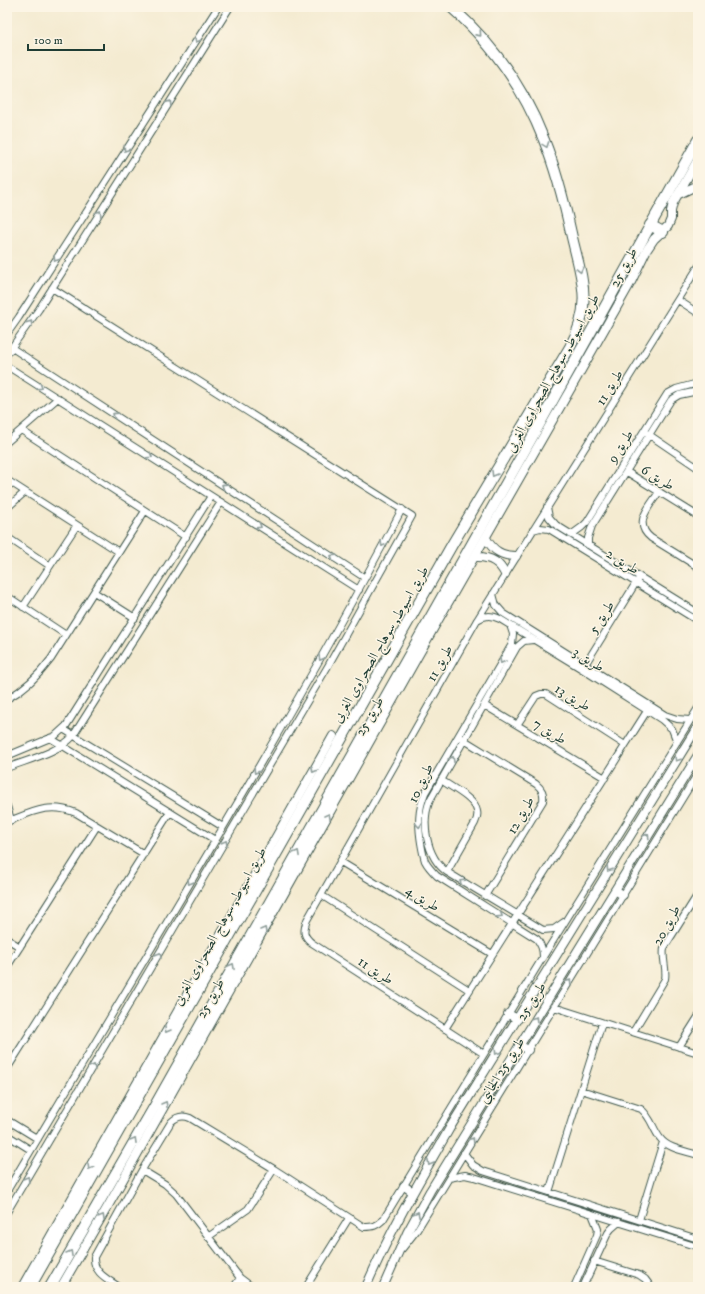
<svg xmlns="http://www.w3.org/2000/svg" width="705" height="1294" font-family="'IM FELL DW Pica',Amiri,serif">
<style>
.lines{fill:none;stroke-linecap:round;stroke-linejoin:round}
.minor-casing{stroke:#3f574c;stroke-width:8}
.tertiary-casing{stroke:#3f574c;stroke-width:10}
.primary-casing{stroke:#3f574c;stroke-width:12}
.minor{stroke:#fff;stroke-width:6}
.tertiary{stroke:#fff;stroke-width:8}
.primary{stroke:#fff;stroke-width:10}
.oneway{stroke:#8f9e9a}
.labels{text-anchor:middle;stroke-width:3;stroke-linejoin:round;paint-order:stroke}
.street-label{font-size:14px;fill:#1f3d34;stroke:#fcf5e5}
</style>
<rect width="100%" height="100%" fill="#fcf5e5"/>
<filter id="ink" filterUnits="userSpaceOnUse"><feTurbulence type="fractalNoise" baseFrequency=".025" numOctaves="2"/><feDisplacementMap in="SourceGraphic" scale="8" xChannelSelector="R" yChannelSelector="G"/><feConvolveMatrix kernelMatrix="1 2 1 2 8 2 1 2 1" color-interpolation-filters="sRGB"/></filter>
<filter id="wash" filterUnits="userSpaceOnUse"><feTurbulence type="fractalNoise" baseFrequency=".012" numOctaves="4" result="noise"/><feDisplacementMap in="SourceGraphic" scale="16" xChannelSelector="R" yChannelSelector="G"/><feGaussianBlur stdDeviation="0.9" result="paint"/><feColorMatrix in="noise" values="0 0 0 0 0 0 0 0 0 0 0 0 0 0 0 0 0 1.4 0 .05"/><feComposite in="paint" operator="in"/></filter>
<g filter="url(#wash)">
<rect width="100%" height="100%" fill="#f4ebd1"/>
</g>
<g filter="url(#ink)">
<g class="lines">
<defs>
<path id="minor" d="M678,300l20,13
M7,334l12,-17 199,-310
M12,348l353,230
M7,354l32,-45 191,-302
M7,366l352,224
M21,430l165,107
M648,434l50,34
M7,442l51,-44
M627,472l71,44
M7,480l112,72
M659,492c-9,14 -27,31 -8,46l47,29
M547,507l2,10 7,8 142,88
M7,508l18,-16
M533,530l7,-2 9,1 149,92
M571,535l11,-8 5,-5 80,-128 9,-5 22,-6
M7,537l43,29
M588,545v-7l4,-12 79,-126 8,-5 19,-4
M94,592l41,26
M493,594l3,11 7,8 162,102 12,4 13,1
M7,596l59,39
M23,607l54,-82
M477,620c8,-5 14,-5 23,-1l82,50 80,51 10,9 5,13
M510,625l3,9 -1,10 -87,149c-7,17 -7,31 -4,50 1,6 2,12 4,18 3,6 7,10 12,15l100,63c4,6 6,10 6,18
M533,640l-9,1 -7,6 -87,153c-9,22 -4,57 17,72l96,58 11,-1 10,-7
M583,668l54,-87
M7,699c18,-10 32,-24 44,-40l94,-148
M484,705l121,73
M517,725l19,-29 5,-2h5l79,51
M63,729l160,98
M50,738l165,102
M461,738l75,46c6,5 8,9 7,17l-58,95
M7,756l48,-20 11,-10 145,-230
M7,768c20,-8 53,-16 66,-32l148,-234
M441,780c10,7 34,19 36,31 1,4 0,8 -2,12l-28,49
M7,806l4,14
M7,822c25,-10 42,-20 69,-9l68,41
M341,862l151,92
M321,895l148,95
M7,939l13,8
M7,967l90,-141
M554,1007l144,46
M445,1029l202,-318
M633,1032l32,-53c2,-10 -3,-20 -1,-31l34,-54
M679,1047l19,-30
M484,1054l-172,-111c-9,-7 -9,-12 -5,-23l170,-300 221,-353
M7,1069l163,-257
M581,1090l60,19c10,8 12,20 19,29 8,11 26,13 38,17
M7,1120l31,19
M7,1135l24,15
M464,1153l9,12 10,6 215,68
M142,1170l23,14 11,10 64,84 12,9
M449,1178l16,-3 9,2 224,70
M7,1191c133,-226 272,-449 395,-682
M549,1192l53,-169
M7,1212l321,-546 84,-150 -360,-228
M639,1220l24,-78
M208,1237l40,-28 26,-40
M402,1249l15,-19 281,-457
M594,1261l45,14 6,4 6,8
M119,1287c-11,-8 -26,-14 -25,-30l48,-87 29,-48c6,-6 12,-7 19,-4l84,51 90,58c9,0 13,-1 19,-7l160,-263 155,-249
M234,1287l6,-9
M306,1287l43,-69
M574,1287l23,-52 1,-6 -6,-15
M583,1287l25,-54 3,-4 8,-7"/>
<path id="tertiary" d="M677,195l21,-10
M486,538c7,13 16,18 30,18
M475,557c14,-1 24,4 30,17
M615,890l8,5
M508,1014l10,5
M519,1045l9,5
M404,1186l9,6
M22,1287l311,-551
M61,1287l47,-81 329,-584 138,-241 56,-99 15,-31 8,-12 14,-13 3,-7v-8l2,-8 25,-44
M366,1287c24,-56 55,-109 85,-161l247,-400
M383,1287l24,-54 23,-42 268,-436"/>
<path id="primary" d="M650,225l13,7
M30,1287l423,-744 117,-196c24,-44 11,-70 1,-114 -7,-32 -15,-63 -27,-93 -20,-51 -52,-97 -93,-133
M50,1287l103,-178 386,-684 159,-285"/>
</defs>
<use href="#minor" class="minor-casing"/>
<use href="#tertiary" class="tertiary-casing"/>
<use href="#primary" class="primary-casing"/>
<use href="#minor" class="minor"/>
<use href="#tertiary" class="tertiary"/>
<use href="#primary" class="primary"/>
</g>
<defs><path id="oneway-chevron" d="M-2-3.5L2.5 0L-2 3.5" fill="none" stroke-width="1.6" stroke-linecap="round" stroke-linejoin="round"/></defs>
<g class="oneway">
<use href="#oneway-chevron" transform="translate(479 34) rotate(48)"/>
<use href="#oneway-chevron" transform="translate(197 40) rotate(123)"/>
<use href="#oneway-chevron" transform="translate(169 103) rotate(-58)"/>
<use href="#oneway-chevron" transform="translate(546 145) rotate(70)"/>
<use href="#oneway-chevron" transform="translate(126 149) rotate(123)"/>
<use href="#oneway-chevron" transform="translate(99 213) rotate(-58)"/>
<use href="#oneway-chevron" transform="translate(56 259) rotate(122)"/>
<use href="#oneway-chevron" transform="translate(580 270) rotate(77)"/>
<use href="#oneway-chevron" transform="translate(30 323) rotate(-57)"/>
<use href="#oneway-chevron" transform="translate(40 387) rotate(32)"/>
<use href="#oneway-chevron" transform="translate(115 415) rotate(-147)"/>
<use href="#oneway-chevron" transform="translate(150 456) rotate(32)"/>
<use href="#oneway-chevron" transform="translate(494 474) rotate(121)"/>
<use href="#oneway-chevron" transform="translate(224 486) rotate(-147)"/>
<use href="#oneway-chevron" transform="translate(259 526) rotate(32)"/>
<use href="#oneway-chevron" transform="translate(383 544) rotate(118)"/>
<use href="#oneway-chevron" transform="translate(333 557) rotate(-147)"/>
<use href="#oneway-chevron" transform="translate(321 658) rotate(119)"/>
<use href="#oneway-chevron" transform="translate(502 661) rotate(119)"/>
<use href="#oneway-chevron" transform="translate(452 759) rotate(-60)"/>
<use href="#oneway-chevron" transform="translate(677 759) rotate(122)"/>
<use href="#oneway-chevron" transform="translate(314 770) rotate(119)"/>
<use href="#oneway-chevron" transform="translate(256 771) rotate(121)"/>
<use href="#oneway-chevron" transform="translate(328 816) rotate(-61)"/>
<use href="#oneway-chevron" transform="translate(419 825) rotate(86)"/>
<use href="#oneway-chevron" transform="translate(647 836) rotate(-58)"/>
<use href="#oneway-chevron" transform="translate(225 843) rotate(-60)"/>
<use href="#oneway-chevron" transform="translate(297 853) rotate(-61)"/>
<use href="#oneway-chevron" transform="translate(609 869) rotate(122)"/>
<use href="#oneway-chevron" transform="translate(190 882) rotate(121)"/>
<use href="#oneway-chevron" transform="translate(462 882) rotate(-148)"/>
<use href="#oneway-chevron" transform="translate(500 915) rotate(32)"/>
<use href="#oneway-chevron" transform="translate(264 930) rotate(-60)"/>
<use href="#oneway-chevron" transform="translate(159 955) rotate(-60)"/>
<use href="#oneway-chevron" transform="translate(232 966) rotate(-61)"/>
<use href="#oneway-chevron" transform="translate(569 982) rotate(-58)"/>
<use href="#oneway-chevron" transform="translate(535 1019) rotate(-58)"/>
<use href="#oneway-chevron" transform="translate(167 1030) rotate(120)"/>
<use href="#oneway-chevron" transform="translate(497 1052) rotate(122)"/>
<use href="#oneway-chevron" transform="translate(93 1067) rotate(-60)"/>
<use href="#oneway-chevron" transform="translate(165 1104) rotate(-60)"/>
<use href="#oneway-chevron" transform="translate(134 1140) rotate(-60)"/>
<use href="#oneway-chevron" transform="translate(472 1140) rotate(-58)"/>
<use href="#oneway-chevron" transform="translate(430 1163) rotate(120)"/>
<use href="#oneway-chevron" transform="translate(90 1167) rotate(120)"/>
<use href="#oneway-chevron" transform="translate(27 1179) rotate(-60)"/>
<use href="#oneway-chevron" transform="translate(417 1214) rotate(-62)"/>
<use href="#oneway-chevron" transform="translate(102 1217) rotate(-60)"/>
<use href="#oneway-chevron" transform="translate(70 1253) rotate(-60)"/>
</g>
</g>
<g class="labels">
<g class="street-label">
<text transform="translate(623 267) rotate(-62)" y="5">طريق 25</text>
<text transform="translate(552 373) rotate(-61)" y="5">طريق اسيوط, سوهاج الصحراوى الغربى</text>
<text transform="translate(609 387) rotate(-58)" y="5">طريق 11</text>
<text transform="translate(620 446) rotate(-58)" y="5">طريق 9</text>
<text transform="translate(658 477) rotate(31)" y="5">طريق 6</text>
<text transform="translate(623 561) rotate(32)" y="5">طريق 2</text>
<text transform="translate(601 617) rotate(-58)" y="5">طريق 5</text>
<text transform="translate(380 644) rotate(-60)" y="5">طريق اسيوط, سوهاج الصحراوى الغربى</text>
<text transform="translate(589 659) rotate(32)" y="5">طريق 3</text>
<text transform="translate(439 663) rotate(-61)" y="5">طريق 11</text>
<text transform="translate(573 697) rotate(32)" y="5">طريق 13</text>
<text transform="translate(369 716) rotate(-60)" y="5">طريق 25</text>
<text transform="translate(550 731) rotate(31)" y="5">طريق 7</text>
<text transform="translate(420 783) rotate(-65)" y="5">طريق 10</text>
<text transform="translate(520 815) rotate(-60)" y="5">طريق 12</text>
<text transform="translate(423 898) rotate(31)" y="5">طريق 4</text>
<text transform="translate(666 925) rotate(-62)" y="5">طريق 20</text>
<text transform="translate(219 926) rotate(-61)" y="5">طريق اسيوط, سوهاج الصحراوى الغربى</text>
<text transform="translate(376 970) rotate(33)" y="5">طريق 11</text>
<text transform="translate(210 998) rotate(-61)" y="5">طريق 25</text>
<text transform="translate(531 1001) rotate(-58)" y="5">طريق 25</text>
<text transform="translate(501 1070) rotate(-58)" y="5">طريق 25 الجانبى</text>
</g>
</g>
<rect width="705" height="1294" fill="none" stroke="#fcf5e5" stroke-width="24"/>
<path d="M28 44v6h76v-6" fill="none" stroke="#1f3d34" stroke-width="2"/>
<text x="34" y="44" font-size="12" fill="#1f3d34" stroke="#fcf5e5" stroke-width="3" paint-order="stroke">100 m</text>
</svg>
